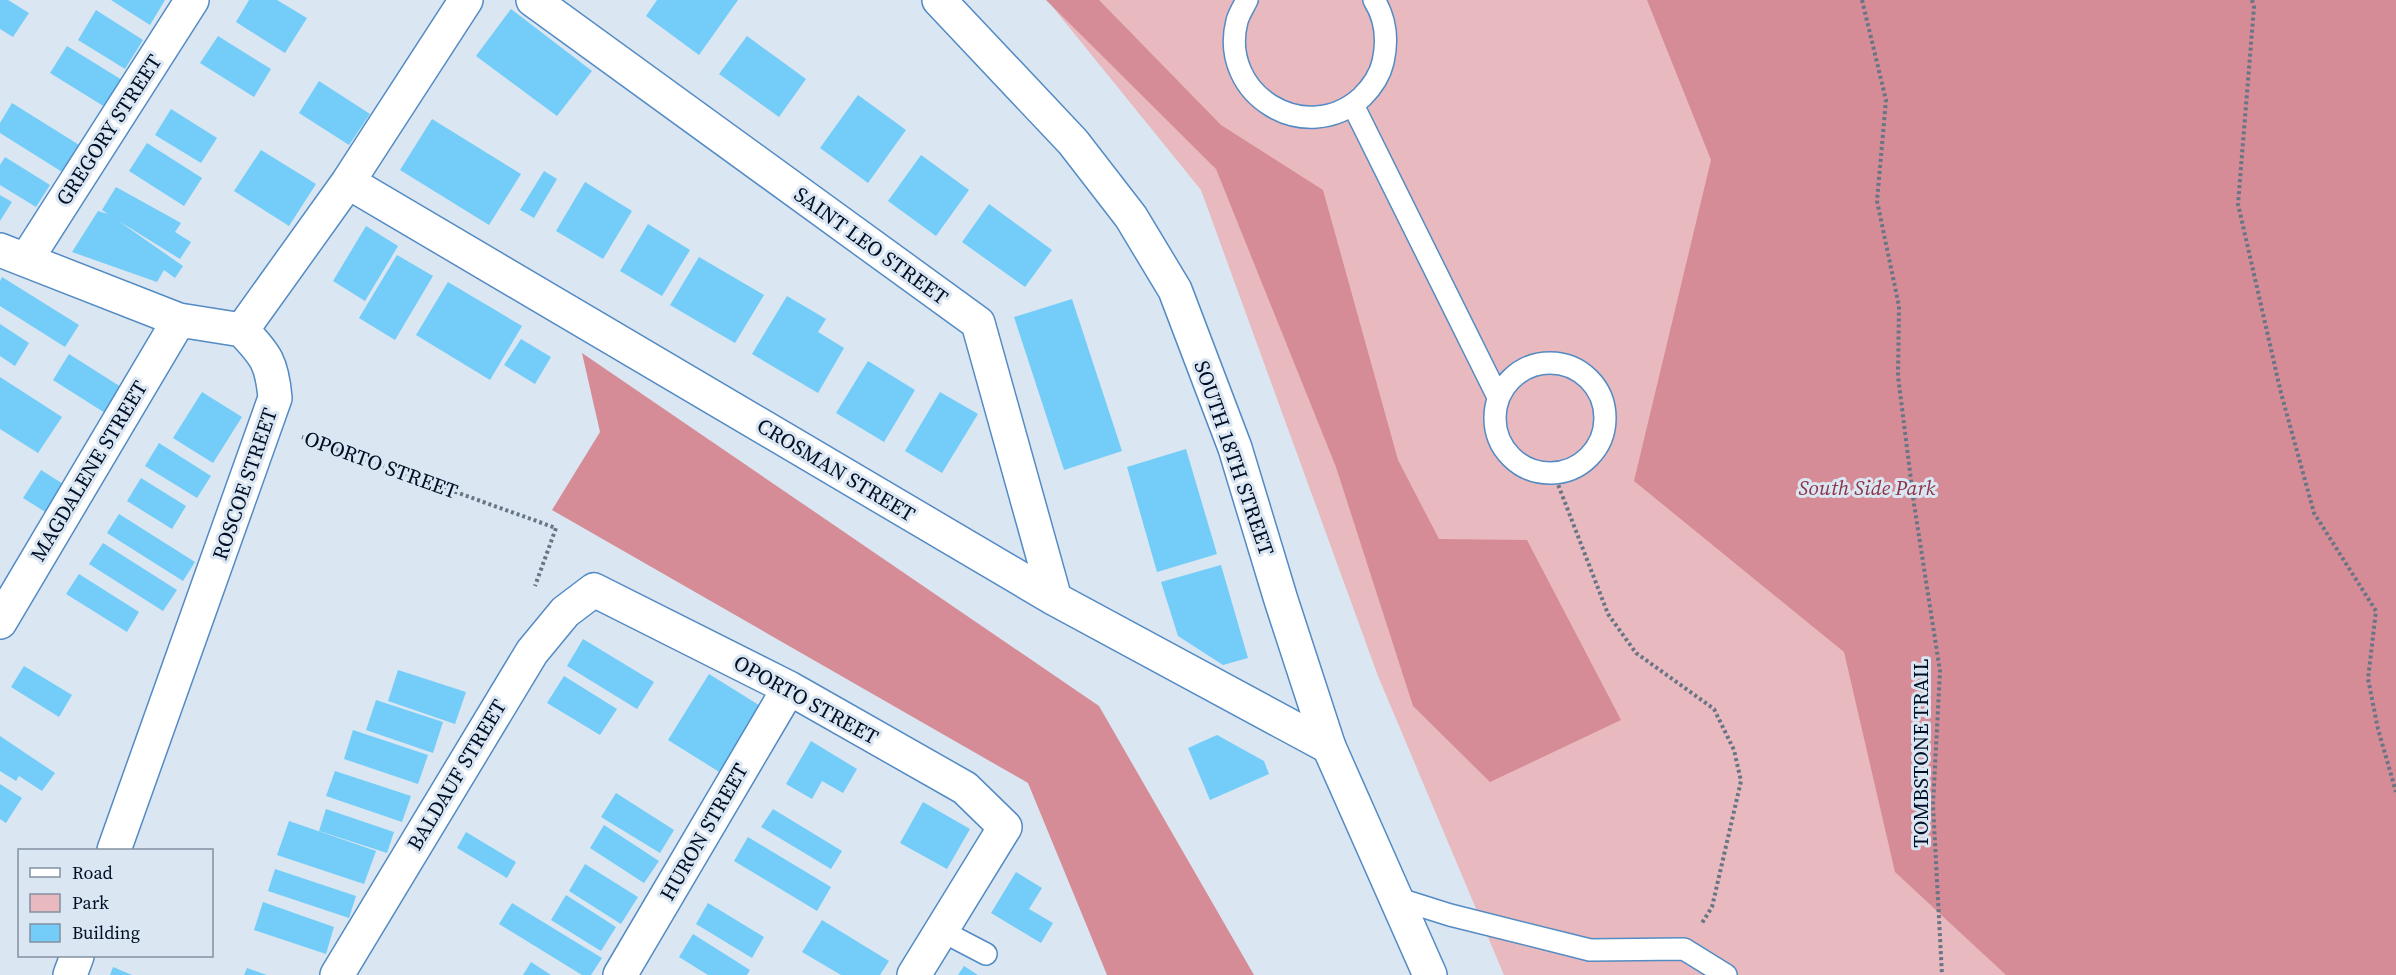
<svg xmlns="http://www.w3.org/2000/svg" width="2396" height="975" font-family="'Source Serif 4',serif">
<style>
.green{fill:#e8b9be}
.forest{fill:#d68c96}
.building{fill:#73cdf8}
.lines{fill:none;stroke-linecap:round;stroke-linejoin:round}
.service-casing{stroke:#538bc4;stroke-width:24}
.minor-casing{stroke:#538bc4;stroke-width:36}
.secondary-casing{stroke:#538bc4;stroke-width:36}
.path{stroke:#677586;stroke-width:4;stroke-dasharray:3 3;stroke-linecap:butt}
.service{stroke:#fff;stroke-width:21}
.minor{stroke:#fff;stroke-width:33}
.secondary{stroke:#fff;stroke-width:33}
.labels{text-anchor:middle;stroke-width:6;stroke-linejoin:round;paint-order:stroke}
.street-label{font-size:21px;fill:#000f25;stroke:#dae6f2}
.park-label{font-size:21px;font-style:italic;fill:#8c3446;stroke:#dae6f2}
</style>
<rect width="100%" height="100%" fill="#dae6f2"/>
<path class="green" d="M1047,0h1349v975h-892l-126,-299 -177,-486z"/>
<path class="forest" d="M1046,0h53l122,125 102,65 75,270 41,79 88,1 94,180 -131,62 -77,-76 -77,-239 -120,-298z
M1647,0h749v975h-390l-111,-103 -51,-220 -210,-171 77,-321z
M582,353l517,353 155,269h-147l-79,-192 -476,-273 48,-78z"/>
<path class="building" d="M0,0h8l21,13 -16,24 -13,-8z
M111,0h54l-15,25z
M249,0h28l30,18 -22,35 -49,-31z
M657,0h81l-39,55 -53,-39z
M511,9l81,62 -35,45 -81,-60z
M96,10l47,30 -18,29 -47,-29z
M218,36l53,33 -17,28 -54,-34z
M747,36l59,43 -27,38 -60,-43z
M67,46l55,34 -17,27 -55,-34z
M319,81l51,33 -21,31 -50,-32z
M858,95l48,35 -38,53 -48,-35z
M12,103l72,45 -17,27 -67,-42v-10z
M171,109l46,29 -16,25 -46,-28z
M432,119l89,55 -32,51 -89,-55z
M147,143l55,35 -18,28 -55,-35z
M261,150l55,34 -27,42 -55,-35z
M921,155l48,35 -33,46 -48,-35z
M5,157l45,28 -14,22 -36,-22v-20z
M544,171l13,8 -23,39 -14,-8z
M585,182l47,29 -29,48 -47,-28z
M116,187l65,36 -6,9 16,10 -11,17 -63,-39 66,46 -8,12 -11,-8 -7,12 -85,-30 26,-41 10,3 -6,-4z
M0,195l12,7 -12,19z
M989,204l63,46 -27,37 -63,-45z
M648,224l42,26 -28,46 -42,-25z
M366,226l32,20 -33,55 -32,-20z
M397,255l36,21 -38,64 -36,-22z
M699,257l65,38 -29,48 -65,-38z
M2,277l77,48 -14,22 -65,-41v-25z
M448,282l74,44 -32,54 -74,-45z
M787,296l39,23 -8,13 26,16 -26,45 -66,-39z
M1072,299l50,152 -58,19 -50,-153z
M0,324l29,19 -14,23 -15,-10z
M521,339l30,18 -16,27 -31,-19z
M69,354l52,33 -16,26 -52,-33z
M868,361l47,29 -31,52 -48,-29z
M0,377l62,40 -24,36 -38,-24z
M202,392l40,25 -29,46 -40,-25z
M940,392l38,22 -36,59 -37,-22z
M159,443l52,33 -14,22 -52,-32z
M1186,449l31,105 -60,18 -30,-105z
M41,470l27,17 -18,28 -27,-17z
M141,478l45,28 -14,23 -45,-28z
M119,514l76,48 -12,19 -76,-48z
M103,543l74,47 -14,21 -74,-47z
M1221,565l27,93 -25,7 -45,-29 -17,-54z
M79,574l60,38 -12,20 -61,-38z
M583,639l71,43 -17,27 -70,-43z
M24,666l48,29 -13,22 -48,-30z
M398,670l68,22 -11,32 -67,-23z
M709,674l53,33 -41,66 -53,-33z
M564,676l53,33 -17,26 -53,-32z
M376,700l67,22 -10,31 -67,-23z
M353,730l75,25 -10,29 -74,-25z
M1217,735l47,26 5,13 -59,26 -22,-52z
M0,736l55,37 -13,18 -23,-15 -3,5 -16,-10z
M811,741l46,28 -14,24 -21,-12 -10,18 -26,-15z
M335,771l76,25 -9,26 -76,-26z
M0,784l22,14 -16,25 -6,-4z
M616,793l58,37 -14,23 -59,-36z
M923,802l47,27 -23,40 -47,-26z
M326,809l68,23 -7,21 -68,-22z
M773,809l69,42 -11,18 -70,-42z
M289,821l87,30 -12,33 -87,-29z
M604,825l55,36 -15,22 -54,-35z
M466,832l50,30 -9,16 -50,-30z
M748,837l83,50 -14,24 -83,-50z
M585,864l53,33 -17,27 -52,-33z
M275,869l81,27 -7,22 -81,-27z
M1016,872l26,16 -13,21 24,14 -12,20 -50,-30z
M566,895l50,32 -15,24 -50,-31z
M263,902l71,25 -8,27 -72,-24z
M512,903l90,55 -11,17h-9l-83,-51z
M708,903l56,34 -12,21 -56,-34z
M822,920l67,41 -9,14h-39l-39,-23z
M693,934l57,36 -3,5h-39l-29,-18z
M531,962l20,13h-28z
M964,966l14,9h-20z
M113,967l19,8h-22z
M247,968l20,7h-23z"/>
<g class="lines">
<defs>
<path id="service" d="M1247,0c-3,6 -8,14 -10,21 -19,74 69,127 125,76 10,-10 18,-22 21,-35 5,-22 3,-43 -9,-62
M1353,105l145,292
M1495 418a55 55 0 1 1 110 0a55 55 0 1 1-110 0Z
M1396,898l54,17 140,35 94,-1 42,26
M940,930l46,24"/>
<path id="minor" d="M533,0l445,323 77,276
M348,182l707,417 274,148
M0,250l179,70 63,10
M26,260l166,-260
M242,330l106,-148 118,-182
M0,622l179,-302
M114,850l161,-452c-3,-35 -9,-43 -33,-68
M70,975l7,-19
M337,975l195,-323 33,-40 29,-22 195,98 176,100 40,39 -91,148
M620,975l169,-287"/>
<path id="secondary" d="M939,0l134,142 58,75 44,73 60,158 46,152 48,147 101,228"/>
</defs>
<use href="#service" class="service-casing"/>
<use href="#minor" class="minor-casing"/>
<use href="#secondary" class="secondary-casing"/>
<path class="path" d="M1862,0l24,100 -9,101 22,105 -1,70 16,128 26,167 -7,134 9,170
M2252,0l2,7 -16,197 43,189 33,120 62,98 -8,68 10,50 18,63
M302,437l254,91 -21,58
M1554,474l54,140 28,39 78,56 20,41 7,31 -29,126 -10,16"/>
<use href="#service" class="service"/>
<use href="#minor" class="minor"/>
<use href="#secondary" class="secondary"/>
</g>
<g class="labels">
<g class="street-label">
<text transform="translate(109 130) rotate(-57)" y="7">GREGORY STREET</text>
<text transform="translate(871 246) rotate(36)" y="7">SAINT LEO STREET</text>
<text transform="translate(1234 458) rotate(71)" y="7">SOUTH 18TH STREET</text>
<text transform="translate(381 465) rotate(20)" y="7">OPORTO STREET</text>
<text transform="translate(836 470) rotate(31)" y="7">CROSMAN STREET</text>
<text transform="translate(89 471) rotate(-59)" y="7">MAGDALENE STREET</text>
<text transform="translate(245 484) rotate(-71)" y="7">ROSCOE STREET</text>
<text transform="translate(806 700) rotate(29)" y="7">OPORTO STREET</text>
<text transform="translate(1921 753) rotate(-90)" y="7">TOMBSTONE TRAIL</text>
<text transform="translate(457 775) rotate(-59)" y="7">BALDAUF STREET</text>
<text transform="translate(704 832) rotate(-60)" y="7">HURON STREET</text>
</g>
<g class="park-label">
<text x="1867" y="495">South Side Park</text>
</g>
</g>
<rect x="18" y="849" width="195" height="108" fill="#dae6f2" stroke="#8390a0" stroke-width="1.5"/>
<rect x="30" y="868" width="30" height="9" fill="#ffffff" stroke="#8390a0" stroke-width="1.5"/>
<text x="72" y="879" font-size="18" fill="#000f25">Road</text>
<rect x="30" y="894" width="30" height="18" fill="#e8b9be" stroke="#8390a0" stroke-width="1.5"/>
<text x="72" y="909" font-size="18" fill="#000f25">Park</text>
<rect x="30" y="924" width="30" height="18" fill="#73cdf8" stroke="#8390a0" stroke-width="1.5"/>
<text x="72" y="939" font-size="18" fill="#000f25">Building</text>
</svg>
